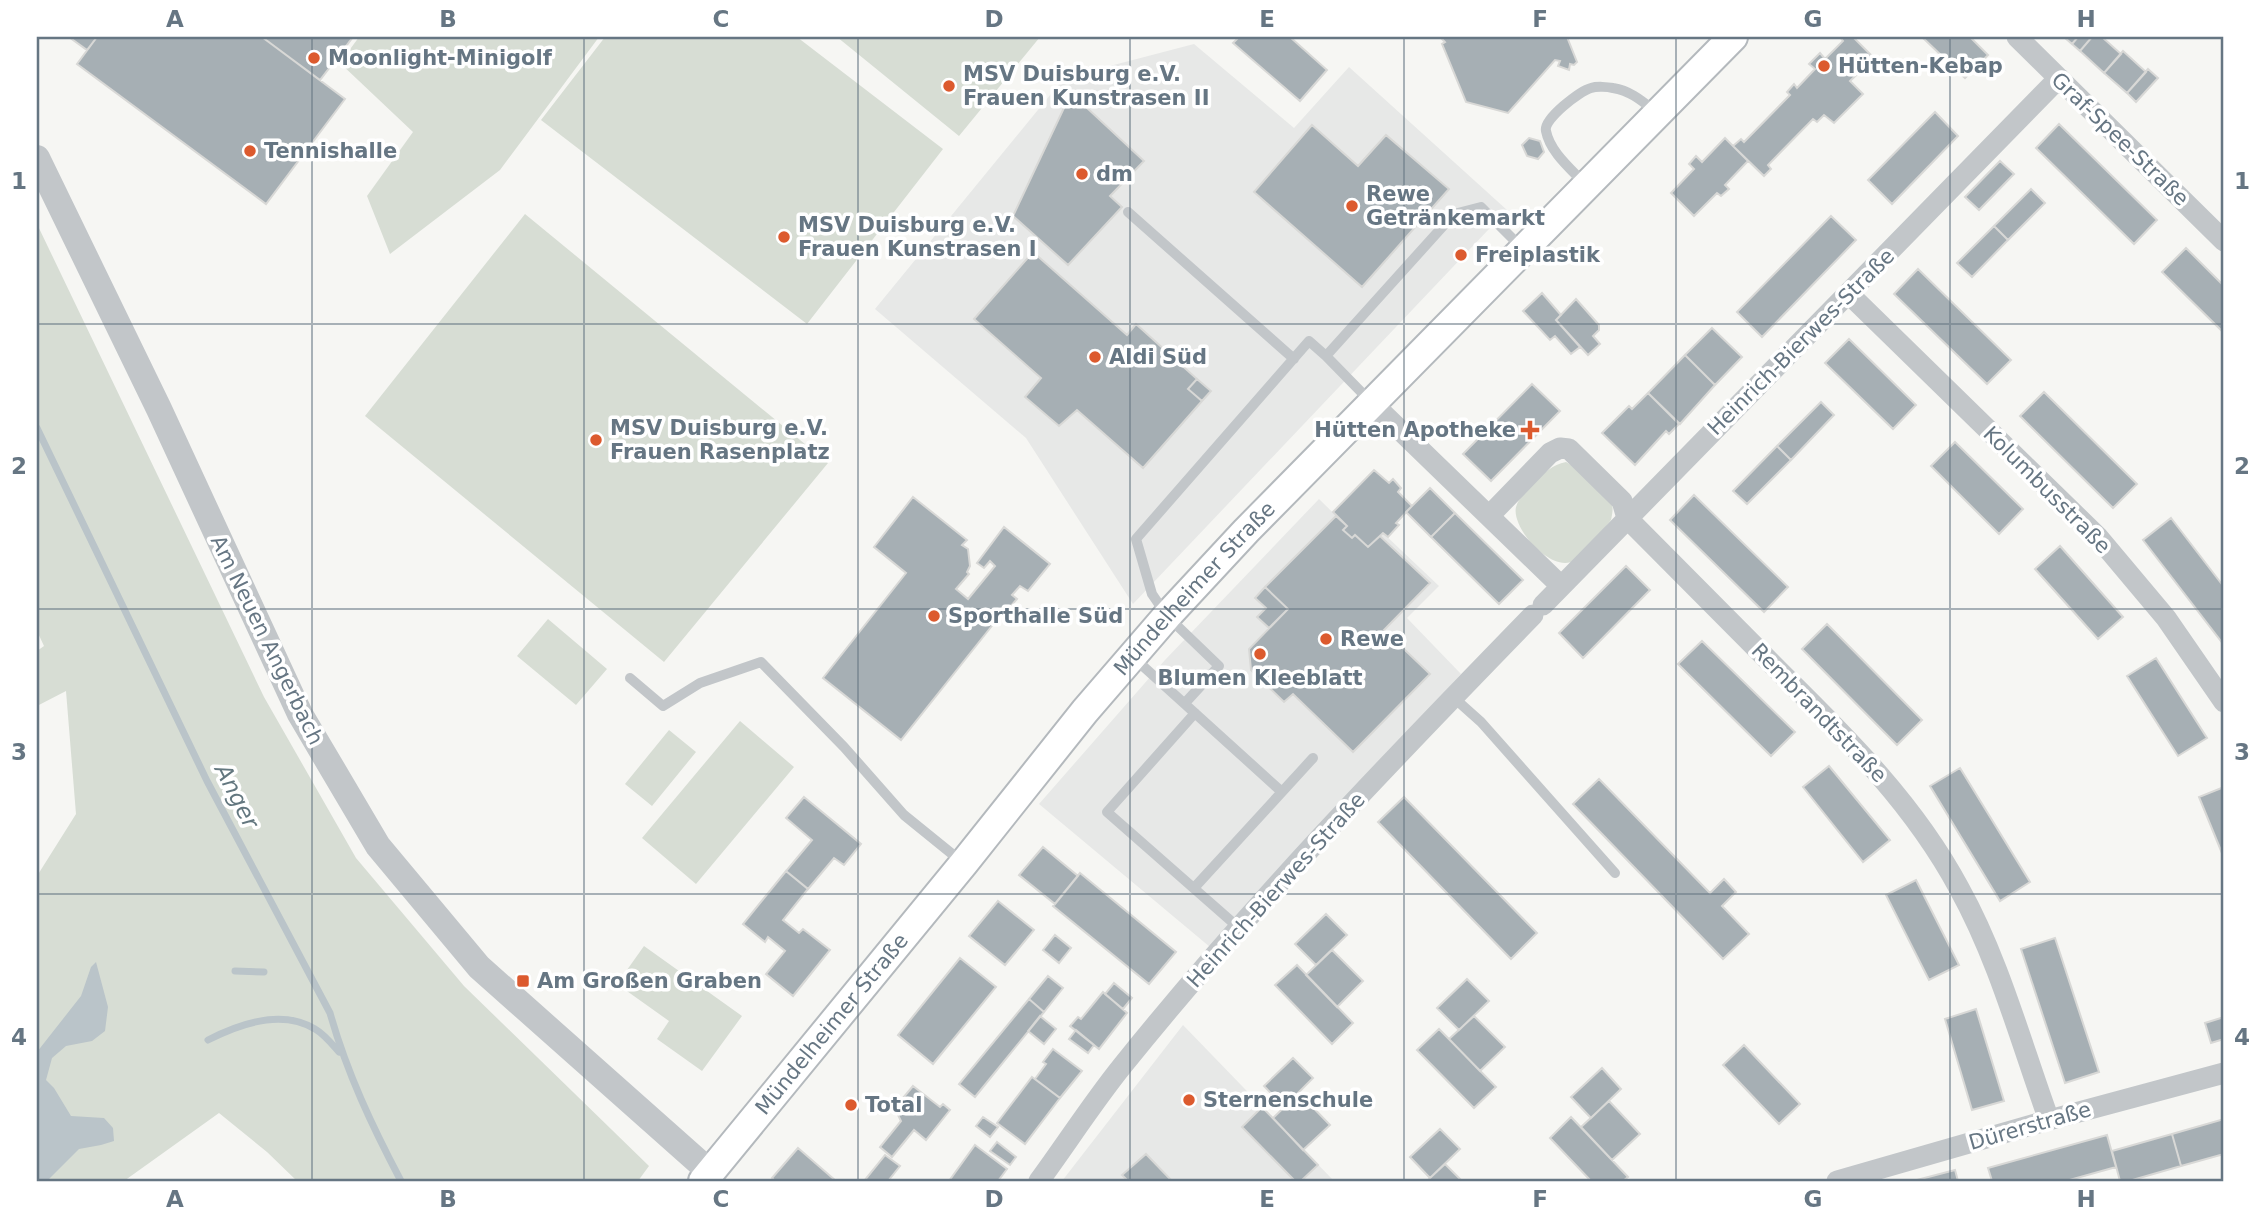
<svg xmlns="http://www.w3.org/2000/svg" width="2261" height="1218" font-family="'DejaVu Sans',sans-serif">
<style>
.built{fill:#e7e8e7}
.green{fill:#d7ddd4}
.water{fill:#bac4c9}
.lines{fill:none;stroke-linecap:round;stroke-linejoin:round}
.stream{stroke:#bac4c9;stroke-width:7}
.building{fill:#a6afb4;stroke:#d8d8d6;stroke-width:2}
.secondary-casing{stroke:#b4b9bd;stroke-width:32}
.service{stroke:#c2c6c9;stroke-width:10}
.minor{stroke:#c2c6c9;stroke-width:21}
.tertiary{stroke:#c2c6c9;stroke-width:26}
.secondary{stroke:#fff;stroke-width:28}
.grid{fill:none;stroke:#667683;stroke-width:2;stroke-opacity:0.55}
.poi-dot{fill:#dc5a2e;stroke:#fff;stroke-width:2.5}
.labels{text-anchor:middle;stroke-width:7;stroke-linejoin:round;paint-order:stroke}
.poi-label{font-size:21px;font-weight:bold;fill:#667683;stroke:#fff;text-anchor:start}
.street-label{font-size:21px;fill:#667683;stroke:#fff}
.water-label{font-size:23px;font-style:italic;fill:#63777f;stroke:#fff}
.neatline{fill:none;stroke:#667683;stroke-width:2.5}
.grid-label{font-size:23px;text-anchor:middle;font-weight:bold;fill:#667683}
</style>
<rect width="100%" height="100%" fill="#f6f6f3"/>
<path class="built" d="M1194,44l100,84 55,-61 158,143 -374,394 -107,-166 -151,-129 189,-231z
M1319,499l49,48 15,-14 56,53 -32,32 54,56 -251,273 -171,-143 126,-144z
M1183,1025l151,156h-272z"/>
<path class="green" d="M359,37h240l-99,133 -110,84 -23,-58 46,-64 -73,-69z
M605,37h192l146,112 -136,175 -266,-204z
M837,37h203l-81,99z
M525,214l303,249 -164,199 -299,-246z
M37,224l227,473 92,161 108,128 185,180 -11,15h-341l-30,-29 -48,-39 -95,68h-87v-305l39,-62 -10,-123 -29,15v-55l7,-5 -7,-15z
M1566,462c11,6 40,30 45,40 3,5 1,13 0,18 -9,11 -24,33 -36,40 -22,15 -64,-31 -59,-53 3,-10 12,-18 19,-25 10,-10 17,-17 31,-20z
M548,619l59,50 -31,36 -59,-49z
M740,721l54,46 -98,117 -54,-46z
M669,730l27,22 -44,54 -27,-22z
M644,946l98,70 -40,55 -45,-32 12,-18 -52,-37z"/>
<path class="water" d="M96,962l12,45 -3,24 -13,10 -26,5 -14,12 -6,22 8,8 17,28 33,2 9,10 1,13 -13,4 -22,4 -32,32h-10v-129l44,-56 10,-29z"/>
<g class="lines">
<path class="stream" d="M37,428l170,353 123,232c17,60 42,113 71,168
M235,971l29,1
M208,1040c31,-16 74,-31 107,-11 9,5 17,15 24,23"/>
</g>
<path class="building" d="M69,37h28l-10,13z
M97,37h165l83,62 -79,105 -189,-140z
M262,37h91l-33,43z
M1239,37h51l37,33 -27,31 -67,-58z
M1440,37h127l10,25 -3,3 -4,-1 -1,6 -11,-4 2,-5 -5,-1 -47,53 -42,-11 -24,-58 3,-2z
M1840,37h13l24,24 -7,7 -3,-3 -17,16 13,13 -29,29 -10,-8 -7,7 -4,-3 -45,46 3,4 -7,7 -31,-30 8,-7 3,3 46,-47 -3,-3 7,-8 3,4 18,-19 -6,-5 11,-11 5,6 18,-18z
M1922,37h48l18,18 -23,23z
M2064,37h14l-6,7z
M2078,37h14l-12,14 -8,-7z
M2092,37h10l19,17 -17,19 -24,-22z
M2123,51l23,21 -19,21 -23,-20z
M2148,69l10,9 -22,24 -9,-9z
M1071,93l73,68 -34,35 12,11 -54,58 -55,-49z
M1935,112l23,24 -66,68 -24,-24z
M2059,124l98,96 -23,24 -98,-96z
M1312,125l46,41 28,-31 63,54 -87,98 -108,-95z
M1529,138l11,3 4,11 -6,7 -11,-3 -5,-11z
M1725,138l23,23 -23,24 4,4 -8,7 -4,-3 -23,23 -23,-23 23,-24 -5,-5 7,-8 6,6z
M2000,161l14,13 -35,36 -14,-13z
M2031,189l14,14 -37,37 -14,-14z
M1831,216l25,24 -94,97 -25,-25z
M1994,226l14,14 -36,37 -15,-14z
M2186,248l38,38v47l-62,-61z
M1033,252l94,83 9,-11 61,55 -9,10 14,12 -59,67 -66,-58 -18,16 -34,-29 16,-19 -67,-59z
M1918,269l93,91 -24,24 -93,-90z
M1542,293l19,22 -5,5 24,27 -9,7 -16,-18 -5,4 -27,-29z
M1576,299l23,26v5l-6,6 7,8 -12,11 -32,-35z
M1712,328l30,29 -27,28 -30,-30z
M1849,339l67,66 -23,24 -68,-66z
M1685,355l30,30 -35,39 -32,-31z
M1197,379l14,12 -9,10 -14,-12z
M1532,384l28,27 -69,70 -28,-27z
M2044,392l93,92 -24,24 -93,-92z
M1648,393l31,31 -10,10 -3,-3 -31,34 -33,-32 27,-27 3,3z
M1821,402l13,13 -43,45 -14,-14z
M1955,442l68,67 -24,25 -68,-68z
M1777,446l14,14 -44,44 -14,-13z
M1374,470l15,13 4,-4 8,9 -3,4 14,14 -16,17 3,2 -11,12 -5,-4 -15,14 -13,-12 -3,3 -9,-8 4,-4 -14,-14z
M1430,488l25,25 -24,24 -25,-25z
M1694,495l94,92 -24,25 -94,-92z
M913,497l54,43 -5,5 6,4 2,17 -3,6 2,2 -13,15 12,10 27,-33 -5,-5 -6,7 -7,-5 27,-36 46,37 -22,27 -8,-5 -8,9 5,4 -12,14 -4,-3 -7,10 1,2 -94,118 -78,-62 83,-105 -32,-26z
M1455,513l68,67 -24,24 -68,-67z
M1336,516l11,10 -4,4 9,8 3,-3 13,12 12,-11 50,47 -46,47 46,44 -77,78 -60,-58 -9,8 -33,-32 -2,-21 39,-40 -23,-22z
M2171,518l53,69v58l-81,-105z
M2060,546l63,71 -25,22 -63,-70z
M1626,566l24,24 -67,68 -24,-25z
M1265,587l23,22 -19,19 -12,-11 9,-9 -11,-10z
M1827,624l95,96 -25,25 -95,-96z
M1702,641l93,91 -24,24 -93,-92z
M2156,658l51,80 -29,18 -51,-80z
M1829,766l61,74 -27,22 -60,-75z
M1960,768l70,114 -30,19 -70,-115z
M1599,779l111,114 14,-14 12,13 -14,14 27,28 -26,25 -150,-155z
M2224,787v71l-25,-61z
M804,797l57,47 -17,21 -10,-7 -26,31 -22,-18 26,-31 -26,-22z
M1404,797l133,136 -26,26 -133,-137z
M1043,847l35,29 -23,28 -36,-29z
M786,871l22,18 -25,31 16,13 4,-4 27,21 -37,46 -27,-22 19,-23 -17,-14 -3,5 -22,-18z
M1080,873l96,79 -27,32 -96,-78z
M1916,880l43,85 -30,15 -43,-85z
M998,901l36,29 -29,35 -36,-29z
M1326,914l21,21 -31,30 -21,-21z
M1055,935l16,13 -12,15 -16,-13z
M2055,938l44,134 -34,11 -44,-134z
M1332,950l31,31 -26,26 -31,-32z
M960,958l36,29 -63,77 -35,-29z
M1297,965l56,58 -21,21 -57,-59z
M1048,976l15,12 -19,24 -15,-13z
M1467,979l22,22 -30,29 -22,-22z
M1114,983l18,15 -9,11 -18,-15z
M1103,992l24,21 -28,36 -29,-23 8,-9 3,2z
M1029,999l15,13 -69,85 -16,-13z
M1976,1009l28,92 -32,9 -27,-91z
M1040,1016l16,13 -12,15 -16,-13z
M1474,1016l31,31 -25,24 -31,-32z
M2224,1017v22l-13,4 -6,-20z
M1439,1029l57,58 -22,21 -57,-58z
M1076,1030l18,15 -6,8 -19,-14z
M1744,1045l56,59 -21,20 -56,-59z
M1053,1049l29,22 -22,27 -25,-19 11,-15 -3,-2z
M1293,1058l20,20 -29,29 -20,-21z
M1602,1068l19,21 -30,29 -20,-21z
M1032,1077l28,21 -35,46 -28,-21z
M913,1086l27,21 3,-3 7,6 -24,30 -12,-10 -22,27 -12,-10 21,-26 -3,-6 10,-12 -5,-5z
M1299,1093l31,32 -27,25 -30,-32z
M1609,1101l31,33 -28,26 -31,-33z
M1262,1107l56,58 -17,16h-6l-53,-54z
M983,1117l15,10 -8,10 -14,-11z
M1571,1117l57,60 -5,4h-32l-41,-43z
M2224,1119v35l-43,12 -9,-32z
M1440,1129l20,20 -30,29 -20,-21z
M2172,1134l9,32 -52,15h-9l-8,-30z
M2107,1135l9,32 -50,14h-74l-4,-13z
M997,1142l19,15 -6,8 -20,-14z
M975,1145l32,24 -9,12h-49z
M798,1148l38,33h-61l-3,-3z
M1146,1154l26,27h-44l-6,-6z
M885,1155l15,11 -12,15h-24z
M1445,1164l17,17h-35l3,-3z
M1955,1170l3,11h-45z"/>
<g class="lines">
<defs>
<g id="secondary">
<path id="s1" d="M703,1181l261,-318 121,-152 82,-95 79,-85 487,-494"/>
</g>
</defs>
<use href="#secondary" class="secondary-casing"/>
<path class="service" d="M1585,184c-14,-15 -35,-32 -39,-53 -3,-12 34,-40 45,-43 6,-2 17,-1 22,0 18,3 29,13 43,24
M1128,212l166,147
M1326,356l44,45
M1134,658l148,134
M630,678l33,28 37,-23 61,-21 83,85 60,68 58,47
M1453,697l28,25 134,151
M1185,703l34,-37 -52,-50 -15,-22 -16,-55 173,-198 17,15 128,-142 27,-7 43,43
M1195,713l-88,99 132,116
M1194,888l119,-130"/>
<path class="minor" d="M2017,37l207,204
M1850,295l248,242 68,81 58,84
M1372,403l189,183
M1489,516l61,-63 10,-5 9,1 53,52 5,17c52,53 105,105 157,158 66,65 131,130 175,212 40,72 62,155 90,232
M1543,605c171,-176 345,-350 516,-527
M1039,1181c28,-38 54,-79 84,-116 127,-158 268,-304 410,-450
M1837,1181l212,-61 175,-47"/>
<path class="tertiary" d="M37,158l122,251 141,305 78,132 101,121 232,206"/>
<use href="#secondary" class="secondary"/>
</g>
<path class="grid" d="M312,37v1144M584,37v1144M858,37v1144M1130,37v1144M1404,37v1144M1676,37v1144M1950,37v1144M37,324h2187M37,609h2187M37,894h2187"/>
<g class="poi-dot">
<circle cx="314" cy="58" r="7"/>
<circle cx="1824" cy="66" r="7"/>
<circle cx="949" cy="86" r="7"/>
<circle cx="250" cy="151" r="7"/>
<circle cx="1082" cy="174" r="7"/>
<circle cx="1352" cy="206" r="7"/>
<circle cx="784" cy="237" r="7"/>
<circle cx="1461" cy="255" r="7"/>
<circle cx="1095" cy="357" r="7"/>
<path d="M1526.5 419.5h7v7h7v7h-7v7h-7v-7h-7v-7h7z"/>
<circle cx="596" cy="440" r="7"/>
<circle cx="934" cy="616" r="7"/>
<circle cx="1326" cy="639" r="7"/>
<circle cx="1260" cy="654" r="7"/>
<rect x="516" y="974" width="14" height="14" rx="3.5"/>
<circle cx="1189" cy="1100" r="7"/>
<circle cx="851" cy="1105" r="7"/>
</g>
<g class="labels">
<g class="poi-label">
<text x="328" y="65">Moonlight-Minigolf</text>
<text x="1838" y="73">Hütten-Kebap</text>
<text x="963" y="81">MSV Duisburg e.V.<tspan x="963" dy="24">Frauen Kunstrasen II</tspan></text>
<text x="264" y="158">Tennishalle</text>
<text x="1096" y="181">dm</text>
<text x="1366" y="201">Rewe<tspan x="1366" dy="24">Getränkemarkt</tspan></text>
<text x="798" y="232">MSV Duisburg e.V.<tspan x="798" dy="24">Frauen Kunstrasen I</tspan></text>
<text x="1475" y="262">Freiplastik</text>
<text x="1109" y="364">Aldi Süd</text>
<text x="610" y="435">MSV Duisburg e.V.<tspan x="610" dy="24">Frauen Rasenplatz</tspan></text>
<text x="1516" y="437" text-anchor="end">Hütten Apotheke</text>
<text x="948" y="623">Sporthalle Süd</text>
<text x="1340" y="646">Rewe</text>
<text x="1260" y="685" text-anchor="middle">Blumen Kleeblatt</text>
<text x="537" y="988">Am Großen Graben</text>
<text x="1203" y="1107">Sternenschule</text>
<text x="865" y="1112">Total</text>
</g>
<g class="street-label">
<text transform="translate(2120 139) rotate(44)" y="7">Graf-Spee-Straße</text>
<text transform="translate(1801 342) rotate(-45)" y="7">Heinrich-Bierwes-Straße</text>
<text transform="translate(2047 490) rotate(45)" y="7">Kolumbusstraße</text>
<text dy="7" stroke="none"><textPath href="#s1" startOffset="770">Mündelheimer Straße</textPath></text>
<text transform="translate(267 640) rotate(64)" y="7">Am Neuen Angerbach</text>
<text transform="translate(1819 713) rotate(46)" y="7">Rembrandtstraße</text>
<text transform="translate(1276 890) rotate(-48)" y="7">Heinrich-Bierwes-Straße</text>
<text dy="7" stroke="none"><textPath href="#s1" startOffset="203">Mündelheimer Straße</textPath></text>
<text transform="translate(2030 1126) rotate(-16)" y="7">Dürerstraße</text>
</g>
<g class="water-label">
<text transform="translate(237 796) rotate(63)" y="8">Anger</text>
</g>
</g>
<rect width="2261" height="1218" fill="none" stroke="#ffffff" stroke-width="77"/>
<rect x="38" y="38" width="2184" height="1142" class="neatline"/>
<g class="grid-label">
<text x="175" y="27">A</text>
<text x="448" y="27">B</text>
<text x="721" y="27">C</text>
<text x="994" y="27">D</text>
<text x="1267" y="27">E</text>
<text x="1540" y="27">F</text>
<text x="1813" y="27">G</text>
<text x="2086" y="27">H</text>
<text x="19" y="189">1</text>
<text x="2242" y="189">1</text>
<text x="19" y="474">2</text>
<text x="2242" y="474">2</text>
<text x="19" y="760">3</text>
<text x="2242" y="760">3</text>
<text x="19" y="1045">4</text>
<text x="2242" y="1045">4</text>
<text x="175" y="1207">A</text>
<text x="448" y="1207">B</text>
<text x="721" y="1207">C</text>
<text x="994" y="1207">D</text>
<text x="1267" y="1207">E</text>
<text x="1540" y="1207">F</text>
<text x="1813" y="1207">G</text>
<text x="2086" y="1207">H</text>
</g>
</svg>
